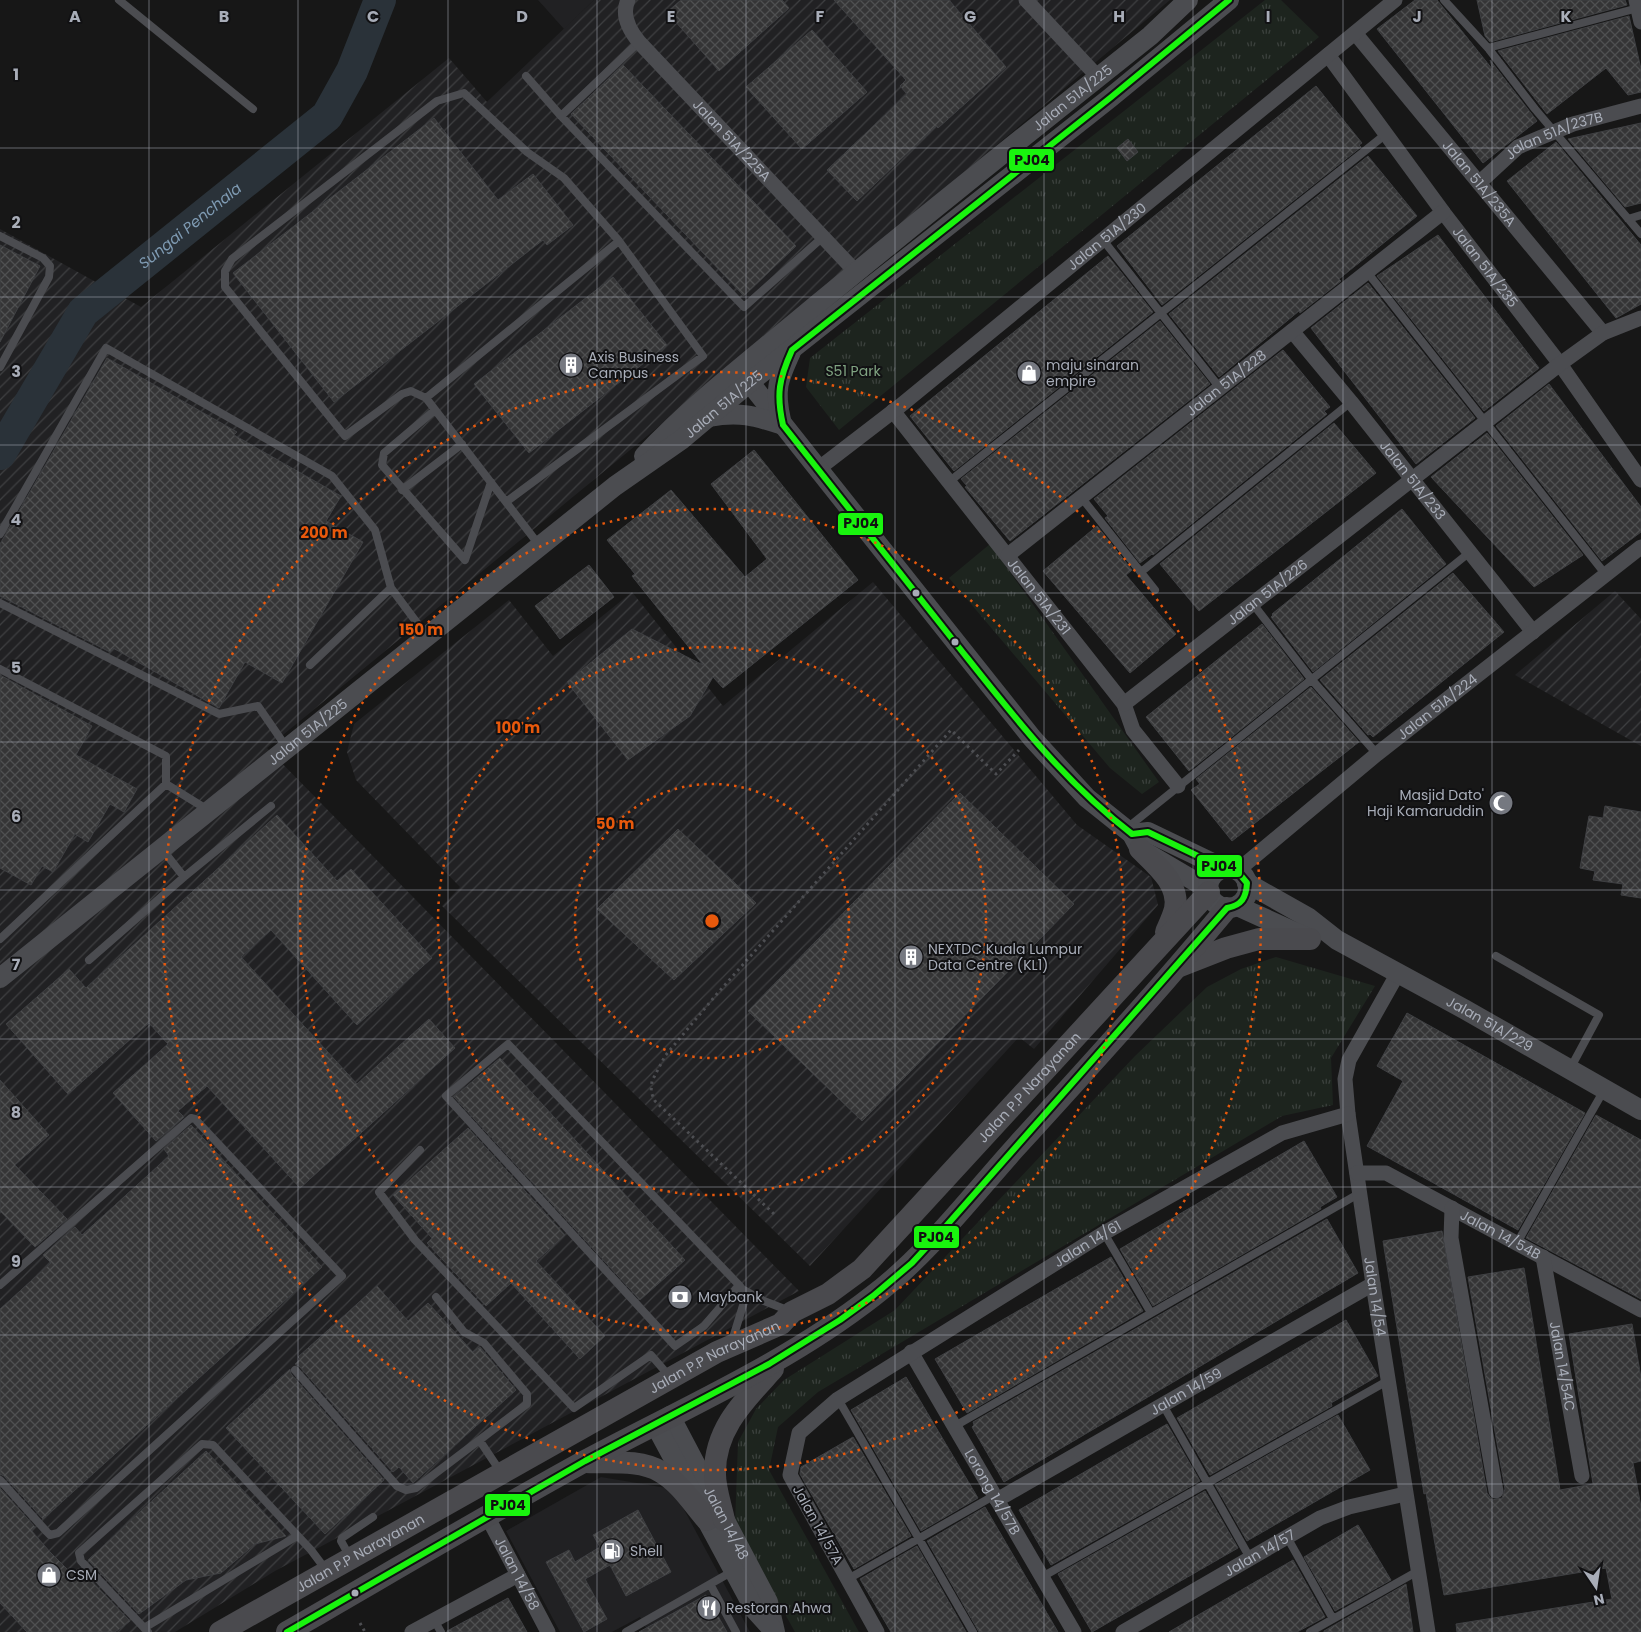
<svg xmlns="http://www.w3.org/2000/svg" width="1641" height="1632" font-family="Poppins,sans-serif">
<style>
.built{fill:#212123}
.industrial{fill:url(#industrial-furrows)}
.park{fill:url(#park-tufts)}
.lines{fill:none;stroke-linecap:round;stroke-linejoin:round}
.river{stroke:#2a3239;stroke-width:32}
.building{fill:url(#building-cross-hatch);stroke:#3f4043}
.path{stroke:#4d4e52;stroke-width:3;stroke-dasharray:2.5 4;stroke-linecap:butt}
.service{stroke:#4b4c50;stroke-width:8}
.minor{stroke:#4b4c50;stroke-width:15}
.tertiary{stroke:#4b4c50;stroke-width:20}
.secondary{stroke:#4a4a4e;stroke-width:22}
.bus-1-casing{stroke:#111113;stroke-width:10}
.bus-1{stroke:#19f40e;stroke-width:6}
.grid{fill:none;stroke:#a8adb8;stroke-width:1;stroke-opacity:0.55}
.ring{fill:none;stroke:#e8590c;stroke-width:2.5;stroke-dasharray:2.5 5}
.bus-dot{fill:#a8adb8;stroke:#111113;stroke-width:2}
.labels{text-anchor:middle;stroke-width:4;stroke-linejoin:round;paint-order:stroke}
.street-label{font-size:14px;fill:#a8adb8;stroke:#111113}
.poi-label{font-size:14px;fill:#a8adb8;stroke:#111113;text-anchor:start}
.park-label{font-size:14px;fill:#7fa381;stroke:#111113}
.water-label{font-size:15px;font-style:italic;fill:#7f9bb3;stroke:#111113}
.grid-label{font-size:16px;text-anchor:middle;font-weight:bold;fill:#a8adb8;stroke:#111113;stroke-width:4;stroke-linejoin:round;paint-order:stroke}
.centre{fill:#e8590c;stroke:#111113;stroke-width:2.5}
.ring-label{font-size:15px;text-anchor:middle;font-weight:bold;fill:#e8590c;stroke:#111113;stroke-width:4;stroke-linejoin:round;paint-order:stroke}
.line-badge{stroke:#111113;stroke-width:2}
.pale-badge-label{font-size:14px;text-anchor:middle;font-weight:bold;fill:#111}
</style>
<defs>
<pattern id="industrial-furrows" width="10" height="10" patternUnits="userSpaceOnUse" patternTransform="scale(1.25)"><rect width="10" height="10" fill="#212123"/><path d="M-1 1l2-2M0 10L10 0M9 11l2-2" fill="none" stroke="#3e3f41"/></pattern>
<pattern id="park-tufts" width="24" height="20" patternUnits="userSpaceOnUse" patternTransform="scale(1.25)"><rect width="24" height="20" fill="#1d241e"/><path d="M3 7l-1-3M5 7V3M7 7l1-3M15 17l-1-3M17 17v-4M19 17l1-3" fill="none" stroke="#3b413d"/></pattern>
<pattern id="building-cross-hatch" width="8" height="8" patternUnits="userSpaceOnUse" patternTransform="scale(1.25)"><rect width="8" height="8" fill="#353536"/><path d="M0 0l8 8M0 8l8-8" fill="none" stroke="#4f5051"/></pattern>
</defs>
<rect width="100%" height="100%" fill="#171717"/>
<path class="built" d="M538,0h56l-30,29z
M601,1477l72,12 77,143h-102l-8,-15 -28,15h-52l-54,-101z"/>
<path class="industrial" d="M594,0h576l-440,368 -463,380 532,543 -524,280 -100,61h-175v-1403l141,78 308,-249 38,44z
M873,582l204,243 74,52 7,28 -124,144 -15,-12 -209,229 -368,-360 18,-19 -104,-107 -9,-28 7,-28 155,-124 44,56 79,-64 91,114z
M1615,591l26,28v127l-126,-71z"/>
<path class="park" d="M1265,0h16l38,37 -480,393 -33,-43 4,-29z
M990,544l169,238 -17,12 -32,-26 -161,-190z
M1276,957l99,29 -44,72 2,47 -51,11 -464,276 -40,35 -9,43 90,162h-64l-60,-108 3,-82 18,-33 28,-29 111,-70 240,-254 72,-69 34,-18z"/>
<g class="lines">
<path class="river" id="s1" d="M0,454l83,-142 244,-196 25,-45 28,-71"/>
</g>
<path class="building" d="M681,0h101l7,8 -70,63 -52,-59z
M834,0h115l57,67 -68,61 -2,-2 -79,75 -30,-31 80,-76 -7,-8 6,-6z
M1415,0h22l56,70 -3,-10 47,61 -54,42 -106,-134z
M1477,0h148l2,5 -137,37 -5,-6z
M1629,16l12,53v23l-13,3 -22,-27 -59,46 -49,-63z
M812,30l55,62 -65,57 -56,-62z
M623,65l173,181 -52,50 -173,-182z
M1316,86l46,57 -3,2 2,2 -199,158 -45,-59z
M434,118l64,82 35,-26 40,51 -26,20 -4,-5 -209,162 -101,-129z
M1641,123v80l-16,4 -57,-68z
M1128,139l10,13 -11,9 -10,-13z
M1556,142l85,103v59l-25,14 -109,-137z
M1368,156l49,60 -78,63 2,2 -41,32 -1,-2 -80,66 -50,-63z
M1438,235l101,133 -55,43 -107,-135z
M0,245l40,21 -40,76z
M1108,256l45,56 -199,159 -44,-55z
M613,277l54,68 -138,108 -55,-69z
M1368,283l107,135 -59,46 -105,-136z
M1160,321l50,63 -200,157 -45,-54 2,-1 -6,-7z
M1283,350l47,57 -6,4 3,3 -174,141 -1,-1 -12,9 -35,-45 3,-2 -14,-17z
M107,358l130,74 -3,3 107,61 -15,25 37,21 -81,141 -37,-21 -26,46 -106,-60 -3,4 -110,-56v-52z
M1549,384l92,123v25l-39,29 -106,-135z
M1334,423l42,50 -177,138 -39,-47z
M1487,433l96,122 -49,32 -103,-110z
M754,450l104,130 -135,108 -10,-11 -23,39 -62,44 -61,-78 65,-53 71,36 -71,-89 3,-2 -28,-34 64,-50 74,87 22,-18 -56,-75z
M1402,509l44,55 -133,108 -42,-55 2,-2 -1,-1z
M1097,526l35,44 -6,5 50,59 -46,39 -87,-102z
M589,565l25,32 -54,42 -25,-33z
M1453,573l51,59 -131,105 -3,-3 -2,1 -48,-55z
M1262,624l42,55 -115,92 -43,-54z
M0,675l92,51 -16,29 61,34 -13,23 -14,-8 -22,38 -13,-8 -22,38 -11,-6 -11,19 -31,-17z
M1311,687l48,55 -127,99 -41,-51 9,-6 -4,-5z
M960,793l114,111 -212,217 -114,-110z
M1605,806l36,6v86l-20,-3 2,-11 -30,-4 2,-9 -15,-3 9,-52 14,2z
M277,815l60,66 14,-12 81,89 -75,67 -86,-95 -30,27 116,127 72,-65 26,29 -155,140 -93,-102 -29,25 6,6 -28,24 -43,-48 55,-49 -19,-21 -81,71 -62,-70 63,-55 17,19z
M678,829l78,74 -82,77 -77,-71z
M1407,1013l178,100 -67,117 -151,-84 36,-65 -26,-15z
M500,1058l185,202 -45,40 -186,-203z
M0,1080l49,55 -34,30 52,54 -32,28 -35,-36z
M1596,1115l45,25v159l-115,-61z
M191,1125l131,142 -279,252 -39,-43 -4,-2v-165l51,-46 -8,-8 32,-28 7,8 87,-79 -5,-7z
M468,1128l97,107 -29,26 69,75 -25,23 -69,-76 -25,23 -59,-63 5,-5 -39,-43z
M1304,1141l33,56 -17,10 1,2 -168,97 -33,-57z
M1327,1219l31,54 -354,209 -32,-55 2,-2 -1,-3z
M1442,1231l45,262 5,7 10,-2 3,-9 -37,-212 56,-9 36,222 33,-6 -24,-150 63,-10 9,54v83l-8,2 8,44v125h-184l-1,-8 156,-25 -6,-31 -162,27 -18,-102 -2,1 -41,-253z
M1111,1257l32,54 -176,102 -32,-54z
M377,1286l31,35 20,-18 45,49 7,-5 36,43 -103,93 -14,-16 -6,5 -94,-106 -4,-2 5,-5 -2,-2z
M1346,1320l32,56 -47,27 1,3 -122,69 -33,-57z
M290,1369l1,5 93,106 -59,54 -99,-106z
M906,1377l72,121 -57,33 -70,-121z
M1338,1415l32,55 -123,71 -32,-56z
M1167,1424l33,57 -149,84 -32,-55z
M853,1437l58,99 -57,33 -54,-95 1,-7z
M206,1451l80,85 -31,8 -34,29 -35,7 -47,34 -51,-54z
M0,1488l35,39 -4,3 19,22 22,22 7,-6 51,53 -15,11h-88l-27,-29z
M1205,1491l33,57 -146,84 -34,-58z
M985,1507l73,125h-79l-52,-91z
M638,1510l33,62 -45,24 -16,-31 -25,14 22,40 -23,13 -38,-70 23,-12 6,12 25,-15 -7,-12z
M1358,1525l33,55 -56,31 -31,-54z
M917,1546l49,86h-75l-31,-53z
M1293,1560l32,57 -28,15h-128z
M1406,1584l7,48h-89v-1z
M706,1595l21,37h-88z
M508,1598l19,34h-80v-1z"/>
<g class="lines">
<path class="path" d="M774,1214l-119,-113 -4,-9 1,-11 13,-25 51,-61 235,-265 45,44 23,-24
M360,1623l5,9"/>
<path class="service" d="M119,0l134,109
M1444,0l44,48 47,61 106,125
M639,42l-78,74 183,191 79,-70
M1488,48l150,-40
M526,76l35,40
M1628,219l13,-4
M0,236l43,22 7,8 -1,11 -49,90
M1103,240l117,148
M1367,272l239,303
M426,398l-15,-7 -9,3 -57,42 -120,-149v-16l7,-12 205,-158 27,-8 63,59 37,26 55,63 84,115 -197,146
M435,410l-51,43 -2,12 83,95 26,-78
M950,481l436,-347
M402,490l60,-46
M1081,497l74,93
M0,534l106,-186 226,128 43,54 16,58 35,47
M539,545l-113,-147 193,-157
M1141,572l210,-170
M0,603l219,111 39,-8 29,42
M1253,604l59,76 65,74
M310,665l81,-77
M0,669l166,87v28l-166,155
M166,784l42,26
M1127,828l343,-276
M162,849l22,28
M1496,956l103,59 -29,54
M89,960l95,-83 87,-71
M420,1150l-41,42 36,48 159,168 77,-53 19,22
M1104,1233l47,80
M1517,1243l87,-153
M0,1285l191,-167 4,1 147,157 -284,257 -8,2 -3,-3 -47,-52
M739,1285l-35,41 -29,20 -229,-250 62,-52 231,241 3,4
M732,1341l13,-42 -3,-10 22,12 26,10
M295,1370l102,116 9,4 10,-2 111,-84v-10l-43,-51 -20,-11 -28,-35
M838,1399l135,233
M1163,1405l87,153
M955,1426l405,-233
M480,1441l20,30
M1287,1537l46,82
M350,1557l-9,-16 1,-3 31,-21
M1042,1577l347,-197
M848,1579l147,-84
M710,1584l26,48
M434,1620l7,12
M144,1628l153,-92
M148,1632l-67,-71 -2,-8 123,-109 11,1 98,105 15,20
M626,1632l107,-61
M1310,1632l108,-61"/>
<g class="minor">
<path id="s2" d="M628,0c-7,15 2,31 11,42l217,230"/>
<path d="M1026,0l72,77"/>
<path d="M1636,0l5,22"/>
<path id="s3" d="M1355,33l248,300"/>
<path id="s4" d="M1328,55l115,157 117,152 81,116"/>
<path id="s5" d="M1479,183l39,-36 55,-23 68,-18"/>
<path id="s6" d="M1292,331l59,71 182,230"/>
<path id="s7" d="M893,411l231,293 9,26 45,56"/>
<path id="s8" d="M818,469l82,-63 495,-406"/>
<path id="s9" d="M1008,555l435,-343"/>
<path id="s10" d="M1124,704l436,-340 43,-31 38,-15"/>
<path id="s11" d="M1237,871l140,-117 264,-207"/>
<path id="s12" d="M1398,973l-49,87 -4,19 3,35 25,170 55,348"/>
<path id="s13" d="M1357,1173h29l255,137"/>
<path d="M1452,1208l-1,30 45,253"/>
<path id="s14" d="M1543,1257l39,219"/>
<path id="s15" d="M911,1352l163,280"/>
<path id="s16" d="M997,1500l376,-216"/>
<path id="s17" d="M487,1516l61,116"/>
<path d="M412,1632l106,-57"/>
<path id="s18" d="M877,1632l-87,-157 9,-42 39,-34 266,-166 178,-100 66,-19"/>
<path id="s19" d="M1123,1632l197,-114 29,-11 56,-13"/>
</g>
<g class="tertiary">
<path d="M742,373l247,311 43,54 55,60 45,36 8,15 68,40"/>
<path d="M709,417c30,-6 46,-1 74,8"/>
<path d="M781,420c-7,-30 -3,-40 10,-68"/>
<path id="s20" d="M644,456c52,-55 113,-101 170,-149 111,-92 223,-181 336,-271l38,-36"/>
<path d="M1132,834l16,-2 77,37"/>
<circle cx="1228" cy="888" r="20"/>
<path id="s21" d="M1247,883l62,35 28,22 127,69 177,101"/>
<path d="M1237,906l71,32"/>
<path id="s22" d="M0,978l615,-492 66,-46 69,-58 360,-284 119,-98"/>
<path id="s23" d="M670,1416l98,186 7,30"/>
<path d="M655,1424l100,186 18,20"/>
</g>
<g class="secondary">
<path d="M1140,849c16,16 40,35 35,60 -2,8 -6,16 -9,23"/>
<path d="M1180,966l46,-18 33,-9h51"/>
<path d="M585,1462c23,1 56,-3 76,10 19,11 32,32 46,48"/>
<path d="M724,1520c-3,-15 -9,-31 -9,-46 -1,-45 30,-74 58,-105"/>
<path id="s24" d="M220,1632l497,-280 64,-28 11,-12 36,-18 34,-25 347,-377"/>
<path d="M287,1632c99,-57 198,-116 298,-171 97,-52 201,-97 288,-165 54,-41 97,-98 142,-148 72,-79 144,-158 212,-240"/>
</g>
<defs>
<path id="bus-1" d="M287,1632l298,-171 184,-97 71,-44 33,-24 39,-33 35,-38 280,-317c15,-3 19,-10 20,-25l-10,-12 -12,-2 -77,-37 -16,2c-69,-53 -121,-121 -175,-189 -58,-73 -116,-146 -174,-220 -7,-31 -4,-46 9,-75l318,-252 119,-98"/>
</defs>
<use href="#bus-1" class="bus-1-casing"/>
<use href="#bus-1" class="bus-1"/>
</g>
<path class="grid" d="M149,0v1632M298,0v1632M448,0v1632M597,0v1632M746,0v1632M895,0v1632M1044,0v1632M1193,0v1632M1343,0v1632M1492,0v1632M0,148h1641M0,297h1641M0,445h1641M0,593h1641M0,742h1641M0,890h1641M0,1039h1641M0,1187h1641M0,1335h1641M0,1484h1641"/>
<g class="ring">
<circle cx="712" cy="921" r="137"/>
<circle cx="712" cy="921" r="274"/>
<circle cx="712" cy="921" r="412"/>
<circle cx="712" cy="921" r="549"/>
</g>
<defs>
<symbol id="building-disc" viewBox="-11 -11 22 22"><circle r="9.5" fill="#757880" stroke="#111113"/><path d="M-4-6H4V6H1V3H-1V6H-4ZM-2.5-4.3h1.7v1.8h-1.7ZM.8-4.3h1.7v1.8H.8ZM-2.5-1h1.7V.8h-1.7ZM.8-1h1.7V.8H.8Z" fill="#fff"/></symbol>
<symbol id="shop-disc" viewBox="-11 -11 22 22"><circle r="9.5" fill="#757880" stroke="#111113"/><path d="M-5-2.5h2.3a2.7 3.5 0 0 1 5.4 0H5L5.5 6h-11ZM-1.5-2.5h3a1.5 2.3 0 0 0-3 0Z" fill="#fff"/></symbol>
<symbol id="mosque-disc" viewBox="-11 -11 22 22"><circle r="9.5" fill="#757880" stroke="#111113"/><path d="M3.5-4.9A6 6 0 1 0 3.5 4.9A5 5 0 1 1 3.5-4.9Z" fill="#fff"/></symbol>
<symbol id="bank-disc" viewBox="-11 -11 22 22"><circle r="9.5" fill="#757880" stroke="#111113"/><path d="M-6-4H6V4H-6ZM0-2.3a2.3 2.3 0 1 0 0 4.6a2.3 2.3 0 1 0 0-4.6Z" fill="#fff"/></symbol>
<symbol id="fuel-disc" viewBox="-11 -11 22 22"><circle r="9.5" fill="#757880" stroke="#111113"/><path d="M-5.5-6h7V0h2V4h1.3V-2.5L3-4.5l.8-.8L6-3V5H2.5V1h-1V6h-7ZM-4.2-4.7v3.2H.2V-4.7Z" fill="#fff"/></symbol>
<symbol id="restaurant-disc" viewBox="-11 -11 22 22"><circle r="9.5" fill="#757880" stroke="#111113"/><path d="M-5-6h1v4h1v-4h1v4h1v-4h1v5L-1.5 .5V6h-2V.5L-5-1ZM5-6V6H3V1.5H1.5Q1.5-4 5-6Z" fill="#fff"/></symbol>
</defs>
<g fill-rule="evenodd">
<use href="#building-disc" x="557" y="351" width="28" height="28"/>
<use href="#shop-disc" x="1015" y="359" width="28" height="28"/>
<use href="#mosque-disc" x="1487" y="789" width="28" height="28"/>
<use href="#building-disc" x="897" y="943" width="28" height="28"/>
<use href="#bank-disc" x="666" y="1283" width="28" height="28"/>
<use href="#fuel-disc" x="598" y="1537" width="28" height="28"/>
<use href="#shop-disc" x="35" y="1561" width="28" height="28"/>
<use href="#restaurant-disc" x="695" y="1594" width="28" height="28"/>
</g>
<g class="bus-dot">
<circle cx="916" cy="593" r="4.5"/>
<circle cx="955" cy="642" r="4.5"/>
<circle cx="355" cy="1593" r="4.5"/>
</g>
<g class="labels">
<g class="street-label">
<text dy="5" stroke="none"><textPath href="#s20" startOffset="559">Jalan 51A/225</textPath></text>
<text dy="5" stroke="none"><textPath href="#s5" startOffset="91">Jalan 51A/237B</textPath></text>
<text dy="5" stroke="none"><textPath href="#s2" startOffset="181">Jalan 51A/225A</textPath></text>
<text dy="5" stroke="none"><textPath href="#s3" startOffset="195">Jalan 51A/235A</textPath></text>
<text dy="5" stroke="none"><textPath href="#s8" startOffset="371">Jalan 51A/230</textPath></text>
<text dy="5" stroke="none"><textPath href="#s4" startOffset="264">Jalan 51A/235</textPath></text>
<text dy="5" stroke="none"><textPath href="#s9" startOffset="278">Jalan 51A/228</textPath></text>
<text dy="5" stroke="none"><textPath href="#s22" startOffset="924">Jalan 51A/225</textPath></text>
<text dy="5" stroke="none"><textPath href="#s6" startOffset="192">Jalan 51A/233</textPath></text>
<text dy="5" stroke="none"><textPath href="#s10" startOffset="182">Jalan 51A/226</textPath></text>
<text dy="5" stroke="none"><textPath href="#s7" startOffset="236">Jalan 51A/231</textPath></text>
<text dy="5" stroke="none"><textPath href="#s11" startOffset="259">Jalan 51A/224</textPath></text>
<text dy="5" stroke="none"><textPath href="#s22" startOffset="394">Jalan 51A/225</textPath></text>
<text dy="5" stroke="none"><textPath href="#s21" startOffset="281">Jalan 51A/229</textPath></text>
<text dy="5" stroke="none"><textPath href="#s24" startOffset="986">Jalan P.P Narayanan</textPath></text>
<text dy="5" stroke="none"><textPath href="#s13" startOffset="159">Jalan 14/54B</textPath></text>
<text dy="5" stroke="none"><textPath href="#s18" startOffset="568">Jalan 14/61</textPath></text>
<text dy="5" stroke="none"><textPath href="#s12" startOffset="339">Jalan 14/54</textPath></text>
<text dy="5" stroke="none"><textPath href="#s24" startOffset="566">Jalan P.P Narayanan</textPath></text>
<text dy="5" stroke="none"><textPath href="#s14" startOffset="111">Jalan 14/54C</textPath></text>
<text dy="5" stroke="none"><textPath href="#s16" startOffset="218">Jalan 14/59</textPath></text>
<text dy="5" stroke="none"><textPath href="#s15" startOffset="162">Lorong 14/57B</textPath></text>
<text dy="5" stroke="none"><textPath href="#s23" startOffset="121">Jalan 14/48</textPath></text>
<text transform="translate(818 1525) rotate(61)" y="5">Jalan 14/57A</text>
<text dy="5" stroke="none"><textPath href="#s19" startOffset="158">Jalan 14/57</textPath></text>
<text dy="5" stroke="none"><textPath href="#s24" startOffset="161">Jalan P.P Narayanan</textPath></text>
<text dy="5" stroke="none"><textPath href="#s17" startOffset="65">Jalan 14/58</textPath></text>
</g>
<g class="poi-label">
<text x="588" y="362">Axis Business<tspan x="588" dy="16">Campus</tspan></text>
<text x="1046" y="370">maju sinaran<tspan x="1046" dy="16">empire</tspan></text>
<text x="1484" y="800" text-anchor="end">Masjid Dato'<tspan x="1484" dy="16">Haji Kamaruddin</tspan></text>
<text x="928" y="954">NEXTDC Kuala Lumpur<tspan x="928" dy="16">Data Centre (KL1)</tspan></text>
<text x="698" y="1302">Maybank</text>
<text x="630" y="1556">Shell</text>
<text x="66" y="1580">CSM</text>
<text x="726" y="1613">Restoran Ahwa</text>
</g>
<g class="park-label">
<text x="853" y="376">S51 Park</text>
</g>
<g class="water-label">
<text dy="5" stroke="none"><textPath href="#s1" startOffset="302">Sungai Penchala</textPath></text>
</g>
</g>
<g class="grid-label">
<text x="75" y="22">A</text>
<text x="224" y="22">B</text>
<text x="373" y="22">C</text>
<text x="522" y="22">D</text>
<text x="671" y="22">E</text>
<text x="820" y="22">F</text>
<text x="970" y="22">G</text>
<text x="1119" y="22">H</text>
<text x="1268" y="22">I</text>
<text x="1417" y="22">J</text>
<text x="1566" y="22">K</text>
<text x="16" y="80">1</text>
<text x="16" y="228">2</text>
<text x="16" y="377">3</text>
<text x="16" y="525">4</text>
<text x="16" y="673">5</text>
<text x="16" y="822">6</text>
<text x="16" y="970">7</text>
<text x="16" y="1118">8</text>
<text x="16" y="1267">9</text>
</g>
<circle cx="712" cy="921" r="8" class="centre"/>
<g class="ring-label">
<text x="324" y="538">200 m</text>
<text x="421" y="635">150 m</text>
<text x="518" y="733">100 m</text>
<text x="615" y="829">50 m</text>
</g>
<g class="line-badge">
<rect x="1008" y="148" width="47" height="24" rx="5" fill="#19f40e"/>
<rect x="837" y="512" width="47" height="24" rx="5" fill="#19f40e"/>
<rect x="1196" y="854" width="47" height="24" rx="5" fill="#19f40e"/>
<rect x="913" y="1225" width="47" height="24" rx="5" fill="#19f40e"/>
<rect x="484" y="1493" width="47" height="24" rx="5" fill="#19f40e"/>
</g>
<g class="pale-badge-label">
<text x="1032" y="165">PJ04</text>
<text x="861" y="528">PJ04</text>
<text x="1219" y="871">PJ04</text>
<text x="936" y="1242">PJ04</text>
<text x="508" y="1510">PJ04</text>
</g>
<g transform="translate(1596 1587) rotate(167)" stroke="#111113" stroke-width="4" paint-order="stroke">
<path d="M0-4L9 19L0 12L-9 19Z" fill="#a8adb8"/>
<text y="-8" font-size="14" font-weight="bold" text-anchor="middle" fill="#a8adb8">N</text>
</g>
</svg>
